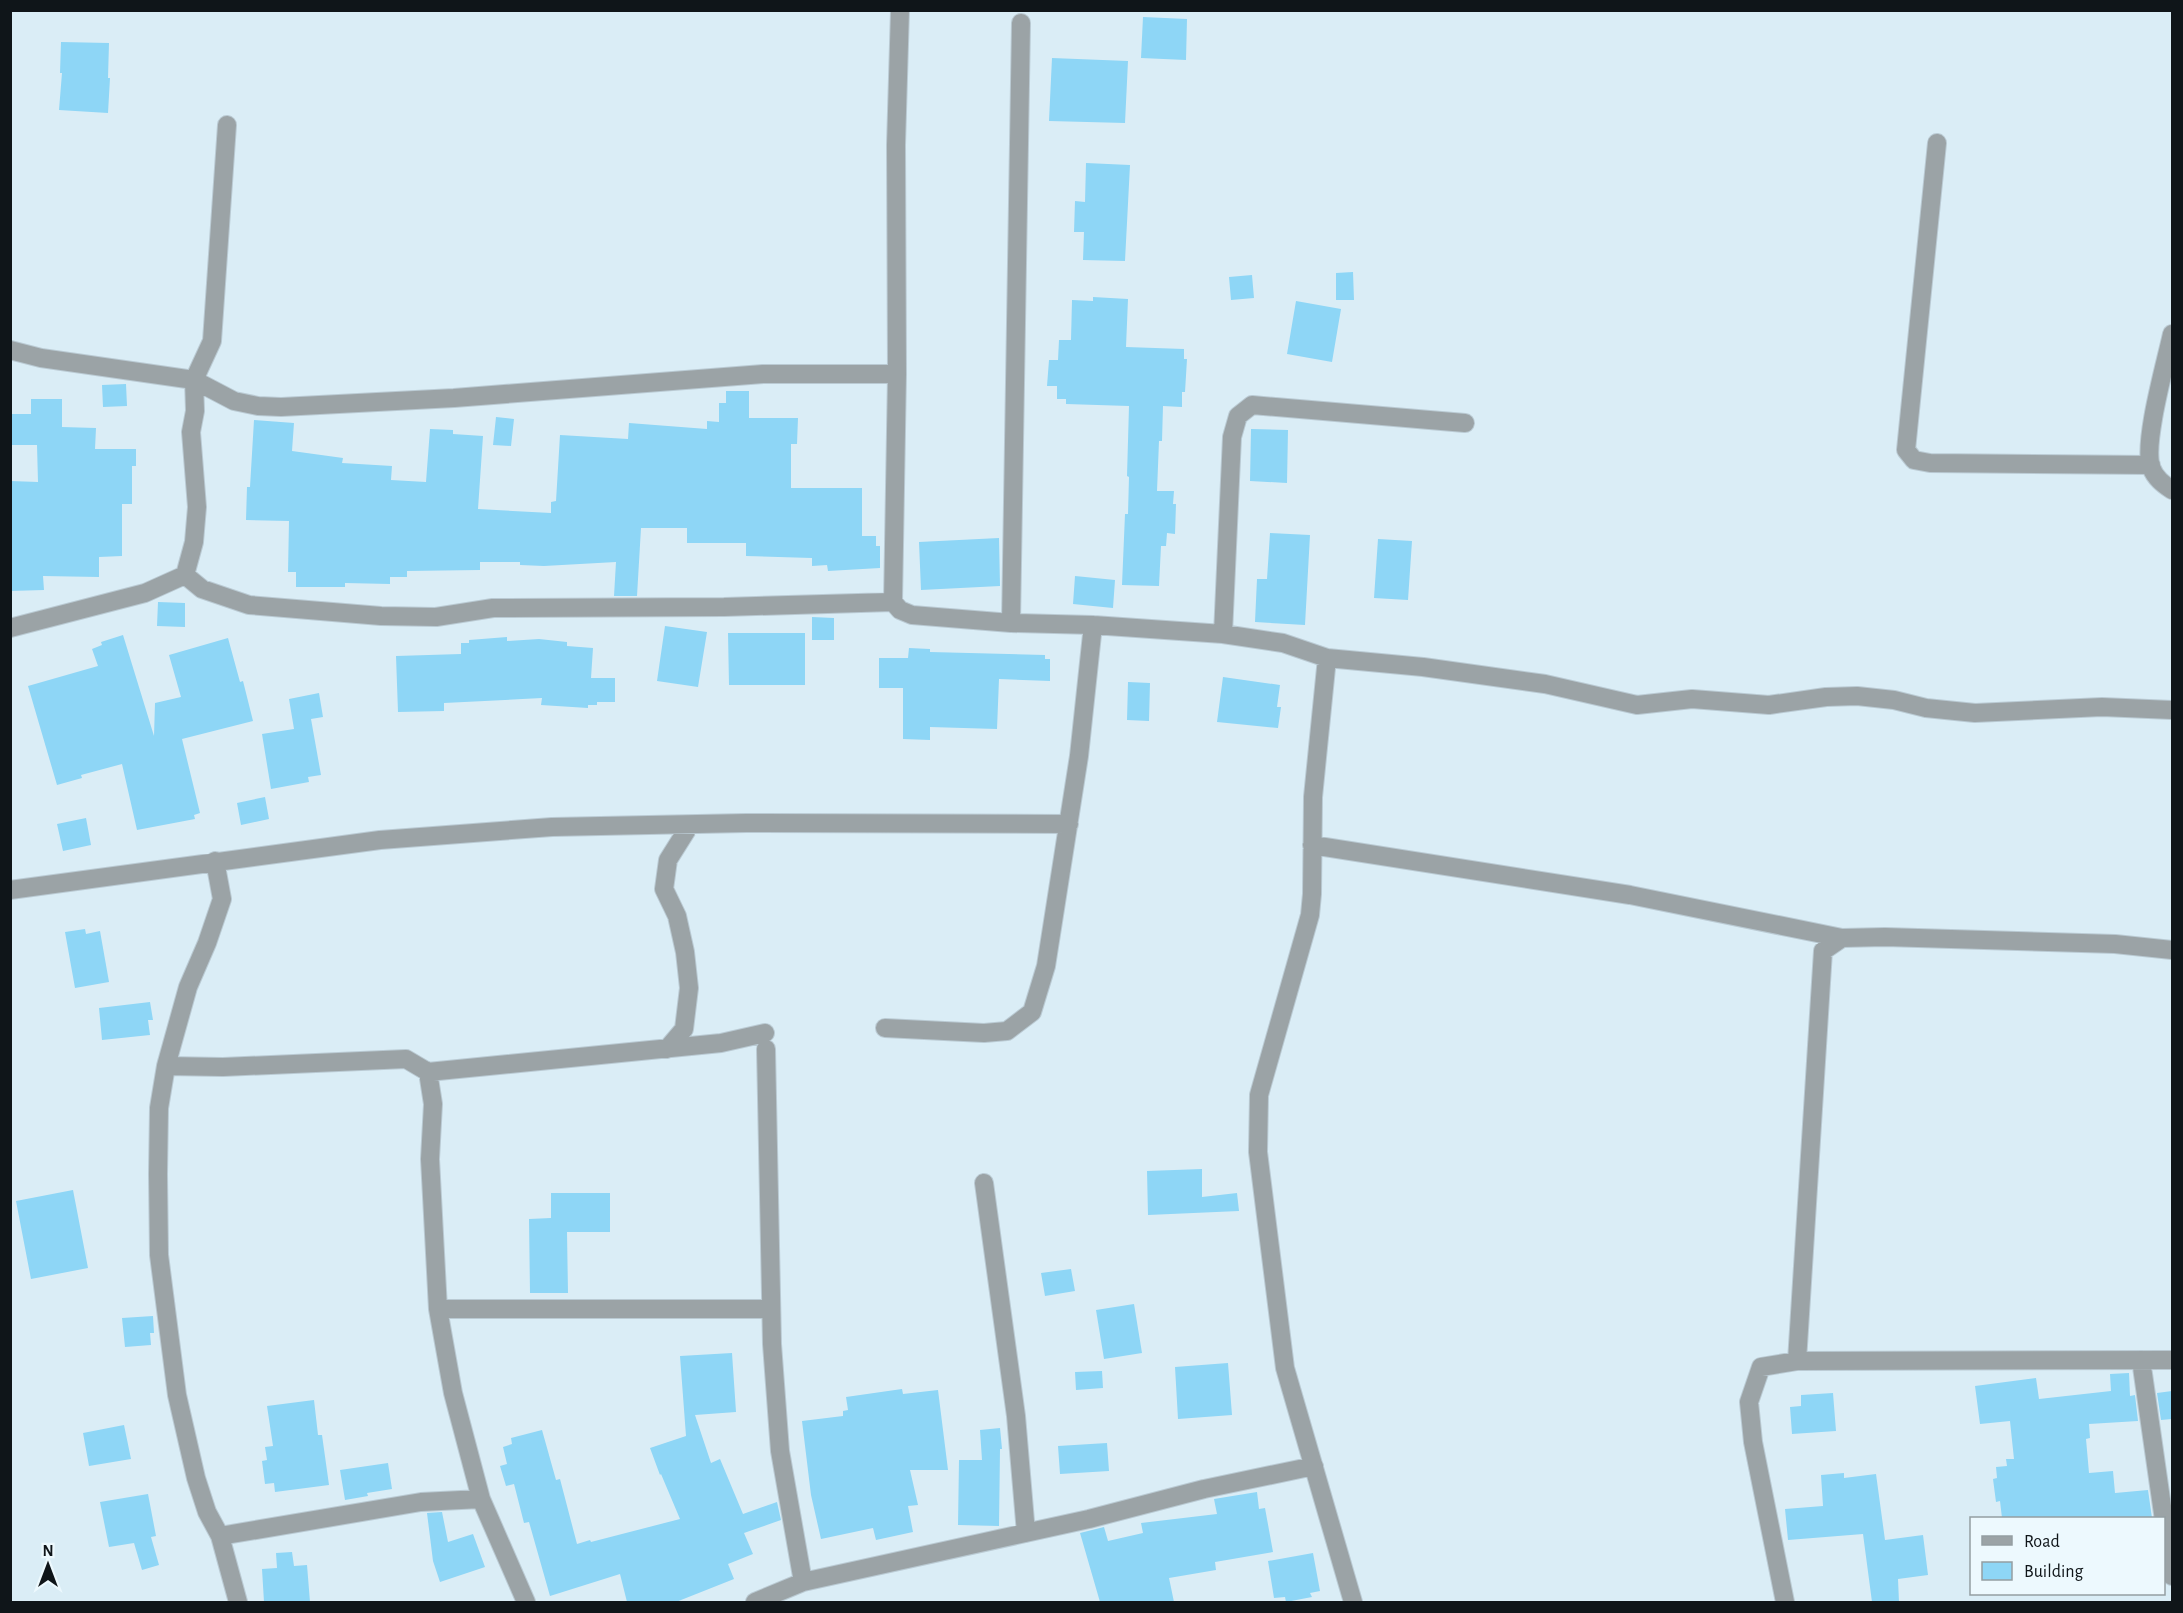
<svg xmlns="http://www.w3.org/2000/svg" width="2183" height="1613" font-family="'Alegreya Sans',sans-serif">
<style>
.building{fill:#8ed6f6}
.lines{fill:none;stroke-linecap:round;stroke-linejoin:round}
.street-casing{stroke:#bacad3;stroke-width:20}
.street{stroke:#9ba3a6;stroke-width:18}
</style>
<rect width="100%" height="100%" fill="#daedf6"/>
<path class="building" d="M1143,17l44,2 -1,41 -45,-2z
M61,42l48,1 -1,35h2l-2,35 -49,-3 3,-37h-2z
M1052,58l76,3 -3,62 -76,-2z
M1086,163l44,2 -5,96 -42,-1 1,-28h-10l1,-31 10,1z
M1353,272l1,28h-18v-27z
M1252,275l2,23 -23,2 -2,-23z
M1093,297l35,2 -2,48 58,2v10h3l-2,33h-3v15l-19,-1 -1,35h-3l-2,50h17l-1,13h3l-1,30 -8,-1 -1,13h-5l-2,40 -37,-1 3,-71h3l1,-37 -2,-1 2,-70 -63,-2v-5h-9v-13h-10l2,-26h9l1,-20h12l1,-40 21,1z
M1296,301l45,8 -9,53 -45,-8z
M126,384l1,22 -24,1 -1,-22z
M726,391h23v27h49l-1,26h-6v44h71v48h14v10h4v22l-52,3 -1,-6 -15,1v-8l-66,-2v-13h-59v-15h-46l-4,68h-23l2,-34 -72,4 -24,-1v-3h-40v8l-73,1v6h-17v7l-45,-1v4h-49v-15h-8l1,-51 -43,-1 1,-33h3l4,-67 40,3 -2,28 51,7 -1,5 50,3 -1,14 35,2 4,-53 23,1v4l30,2 -5,73 73,4v-11l5,-1 4,-66 68,4 1,-16 78,6v-8l12,1v-19h7z
M31,399h31v28l34,1 -1,21h41v17h-4v38h-10v52l-23,1v20l-56,-1 1,14 -34,1v-110l28,1 -1,-37h-27v-31h21z
M496,417l18,2 -3,27 -18,-1z
M1251,429l37,1 -1,53 -37,-2z
M1270,533l40,2 -5,90 -50,-3 2,-43h10z
M999,538l1,48 -79,4 -2,-48z
M1378,539l34,2 -4,59 -34,-2z
M1075,576l40,4 -2,28 -40,-4z
M158,602l27,1v24l-28,-1z
M812,617l22,1v22h-22z
M665,626l42,6 -9,55 -41,-6z
M728,633h77v52h-76z
M123,635l31,101 1,-33 26,-6 -12,-42 59,-17 12,44 3,-1 10,40 -71,18 18,74 -6,2 1,4 -58,11 -15,-66 -41,11 1,3 -25,7 -29,-99 70,-20 -6,-17 10,-4 -1,-3z
M507,637v4l32,-2 28,3v4l26,2 -2,30h24v24h-18v3h-9v3l-47,-3 1,-7 -98,5v8l-46,1 -2,-56 65,-2v-11h8v-3z
M909,648l21,1v3l115,3v4h5v22l-51,-2 -2,50 -67,-2v13l-27,-1v-51h-24v-30h29z
M1223,677l57,8 -3,22h4l-3,21 -61,-6z
M1128,682l22,1 -1,38 -22,-1z
M319,693l4,24 -12,2 10,56 -13,2 1,5 -38,7 -9,-55 32,-5 -5,-30z
M265,797l4,22 -28,6 -4,-22z
M86,818l5,27 -28,6 -6,-27z
M85,929l1,5 14,-3 9,51 -34,6 -10,-56z
M150,1002l3,18h-5l2,15 -48,5 -3,-32z
M1202,1169v28l35,-4 2,18 -91,4 -1,-44z
M73,1190l15,78 -57,11 -15,-78z
M551,1193h59v39h-43l1,61h-38l-1,-74 22,-1z
M1071,1269l4,22 -30,5 -4,-23z
M1134,1304l8,49 -38,6 -8,-49z
M153,1316l1,17h-4l1,12 -26,2 -3,-29z
M732,1353l4,59 -41,3 16,48 9,-4 23,55 34,-12 4,18 -37,13 9,21 -25,10 6,15 -58,23h-49l-7,-28 -70,22 -21,-74 -5,1 -10,-39 -8,2 -6,-20 7,-2 -4,-17 9,-3 -1,-6 31,-8 14,50 4,-1 17,65 13,-4 1,2 89,-23 -19,-45 -1,1 -10,-27 36,-12 -6,-80z
M1228,1363l4,52 -54,4 -3,-52z
M1102,1371l1,17 -27,2 -1,-18z
M2129,1373l1,23 5,-1 3,26 -49,3 1,14 -4,1 3,34 24,-2 2,22 33,-3 4,28h-150l-2,-17 -4,1 -3,-23 4,-1 -1,-11 11,-1 -1,-7h8l-4,-38 -30,3 -5,-38 61,-8 3,21 72,-8 -1,-17z
M902,1389l1,5 35,-4 10,80h-38l8,35 -10,1 5,26 -37,8 -3,-12 -52,11 -10,-44 -9,-74 41,-5v-5l5,-1 -2,-13z
M2172,1391v28l-11,1 -4,-27z
M1833,1393l3,38 -44,3 -2,-27 11,-1v-11z
M314,1400l4,35h4l7,50 -54,7 -1,-9 -9,1 -3,-23 5,-1 -2,-13 8,-1 -6,-40z
M124,1425l7,34 -42,7 -6,-33z
M1000,1428l2,21h-2l-1,77 -41,-1 1,-65h23l-2,-30z
M1107,1443l2,28 -49,3 -2,-28z
M388,1463l4,26 -25,4 1,3 -23,4 -5,-30z
M1844,1473v5l32,-4 9,66 38,-5 5,40 -30,4 1,23h-27l-9,-68 -75,6 -3,-31 38,-3 -2,-31z
M1257,1492l2,17 6,-1 8,44 -58,10 1,8 -47,8 5,24h-74l-20,-69 24,-6 4,14 35,-8 -2,-10 76,-9 -3,-15z
M148,1494l8,42 -5,1 8,28 -17,5 -8,-27 -25,4 -9,-45z
M442,1512l6,30 25,-8 12,33 -45,15 -7,-21 -6,-48z
M292,1552l2,14 13,-1 3,37h-46l-2,-33 15,-1 -1,-15z
M1313,1553l7,38 -10,2 2,4 -26,5 -1,-5 -11,1 -6,-37z"/>
<g class="lines">
<defs>
<path id="street" d="M900,10l-4,135 1,229 -4,228 7,8 12,5 99,8 82,2 130,9 60,9 44,15 96,9 122,17 92,21 55,-6 77,6 57,-8 31,-1 37,4 32,8 49,5 127,-6 70,3
M1937,143l-31,307 8,10 16,3 221,2
M2172,334c-6,28 -29,108 -21,133 4,11 12,17 21,23
M10,350l31,8 153,22 40,21 24,5 23,1 173,-9 309,-24h134
M185,575l17,14 47,16 132,11 55,1 57,-9 231,-1 169,-5
M1011,623l10,-600
M10,628l135,-35 40,-18 9,-33 3,-35 -6,-75 4,-21 -1,-31 18,-39 15,-216
M1223,634l9,-197 6,-21 14,-11 213,18
M1327,658l-14,139 -1,97 -2,21 -51,180 -1,57 27,216 68,234
M1312,845l318,50 212,43
M215,861l7,38 -15,44 -19,44 -22,79 -7,42 -1,66 1,81 18,140 19,83 11,34 13,24 201,-34 60,-3
M10,890l370,-50 172,-13 194,-4 323,1
M885,1028l99,5 23,-2 25,-19 14,-46 33,-210 14,-131
M667,1049l17,-20 5,-41 -4,-36 -8,-36 -13,-27 4,-29 22,-35
M766,1049l6,295 8,107 23,131
M166,1066l57,1 183,-8 22,13 5,32 -3,55 8,150 15,84 28,106 45,103
M428,1072l293,-29 44,-10
M984,1183l32,233 10,117
M438,1309h332
M2141,1360l31,216
M1797,1361l26,-410 19,-13 43,-1 230,7 57,6
M220,1536l18,66
M755,1602l48,-20 286,-63 115,-30 110,-23
M1785,1602l-32,-160 -4,-40 12,-35 36,-6 375,-1"/>
</defs>
<use href="#street" class="street-casing"/>
<use href="#street" class="street"/>
</g>
<rect width="2183" height="1613" fill="none" stroke="#0f1519" stroke-width="24"/>
<rect x="1970" y="1517" width="195" height="78" fill="#edf9fe" stroke="#949ea2" stroke-width="1.5"/>
<rect x="1982" y="1536" width="30" height="9" fill="#9ba3a6" stroke="#949ea2" stroke-width="1.5"/>
<text x="2024" y="1547" font-size="18" fill="#0f1519">Road</text>
<rect x="1982" y="1562" width="30" height="18" fill="#8ed6f6" stroke="#949ea2" stroke-width="1.5"/>
<text x="2024" y="1577" font-size="18" fill="#0f1519">Building</text>
<g transform="translate(48 1565)" stroke="#edf9fe" stroke-width="4.5" paint-order="stroke">
<path d="M0-4.5L10 22L0 15L-10 22Z" fill="#0f1519"/>
<text y="-9" font-size="16" font-weight="bold" text-anchor="middle" fill="#0f1519">N</text>
</g>
</svg>
